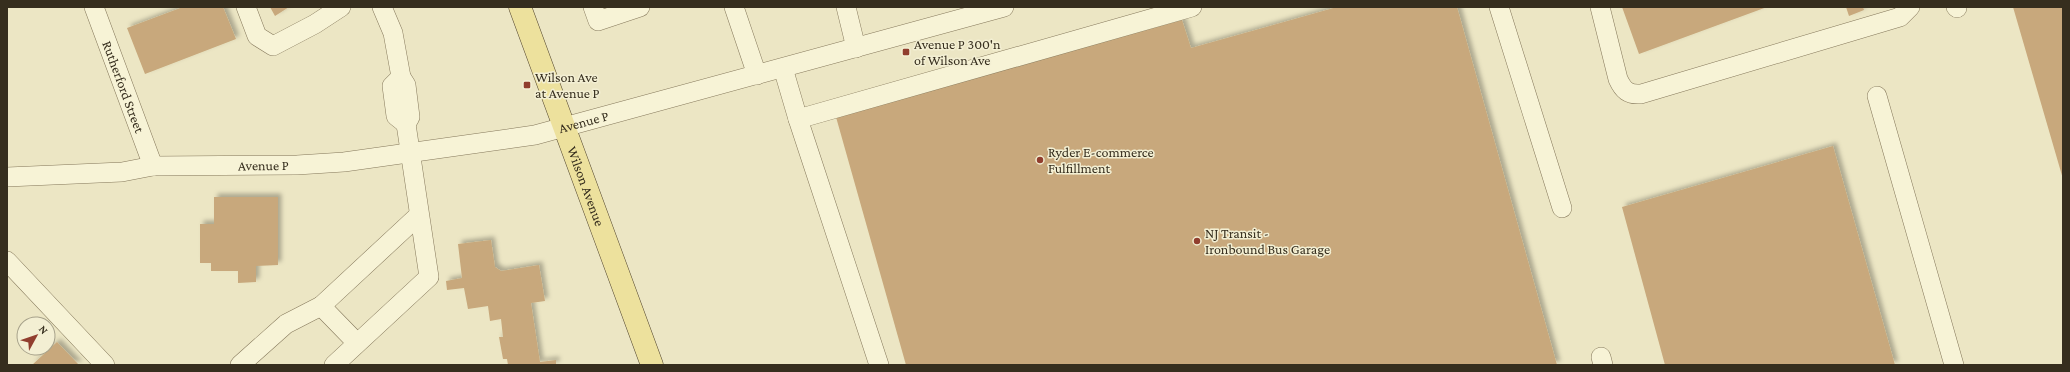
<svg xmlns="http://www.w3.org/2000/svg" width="2070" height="372" font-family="'Crimson Pro',serif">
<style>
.building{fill:#c8a87b;filter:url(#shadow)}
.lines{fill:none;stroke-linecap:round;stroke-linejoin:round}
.minor-casing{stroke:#85785b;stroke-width:20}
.major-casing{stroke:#53462f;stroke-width:23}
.minor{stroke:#f7f3d6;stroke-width:19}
.major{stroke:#ede19d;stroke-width:22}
.poi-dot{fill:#913e2e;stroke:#f3efd3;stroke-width:1.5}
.labels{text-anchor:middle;stroke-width:3;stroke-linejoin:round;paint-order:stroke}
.poi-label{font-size:14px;fill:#362e1e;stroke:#f3efd3;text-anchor:start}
.street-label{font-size:14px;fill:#362e1e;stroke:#f3efd3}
</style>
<defs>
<filter id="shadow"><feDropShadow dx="3.5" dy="-3.5" stdDeviation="2" flood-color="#0004"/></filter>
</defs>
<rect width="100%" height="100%" fill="#ece6c4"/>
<path class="building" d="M183,7h40l13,32 -91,35 -18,-46z
M270,7h19l-14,9z
M1337,7h120l100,358h-651l-70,-248 346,-97 9,28z
M1622,7h145l-128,47z
M1846,7h17l1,3 -15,6z
M2013,7h50v172z
M1833,146l62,219h-230l-43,-158z
M214,197h64v68l-22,1v16l-18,1v-12h-27v-8h-11v-39h14z
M491,240l4,27 6,4 38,-6 6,36 -14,2 9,59 16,-2v5h-48l-1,-6h-4l-4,-22h4l-2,-18 -11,2 -2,-15 -20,3 -4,-21 -17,2 -1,-9 16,-3 -4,-34z
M57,342l22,23h-47z"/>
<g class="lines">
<defs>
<g id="minor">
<path id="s1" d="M94,7l59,159"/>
<path d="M246,7l11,29 16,10 42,-22 26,-17"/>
<path d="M593,7l5,14 42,-14"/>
<path d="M734,7l23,68"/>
<path d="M846,7l10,41"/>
<path d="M1499,7l63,201"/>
<path d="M1600,7l18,72c5,11 10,16 23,15l259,-77 10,-10"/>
<path d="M1956,7l1,1"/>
<path d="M783,68l15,51 394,-112"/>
<path d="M401,77l-9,9 4,30 10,8"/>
<path d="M1877,96l77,269"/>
<path d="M798,119l81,246"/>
<path id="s2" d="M7,177l115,-5 31,-6 144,-1 47,-3 191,-27 469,-128"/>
<path d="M7,261l98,104"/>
<path d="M357,343l-36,-37 98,-91"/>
<path d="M1601,357l2,8"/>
<path d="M240,365l46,-41 35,-18"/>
<path d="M334,365l95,-88 -23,-153 4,-7 -4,-32 -5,-8 -8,-44 -11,-26"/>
</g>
<g id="major">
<path id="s3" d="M520,7l132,358"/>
</g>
</defs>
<use href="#minor" class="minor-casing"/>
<use href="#major" class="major-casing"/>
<use href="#minor" class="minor"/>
<use href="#major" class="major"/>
</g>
<g class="poi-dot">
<rect x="902" y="48" width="8" height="8" rx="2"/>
<rect x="523" y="81" width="8" height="8" rx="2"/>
<circle cx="1040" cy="160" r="4"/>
<circle cx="1197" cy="241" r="4"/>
</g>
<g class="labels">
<g class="poi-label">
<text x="914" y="49">Avenue P 300'n<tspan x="914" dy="16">of Wilson Ave</tspan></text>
<text x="535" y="82">Wilson Ave<tspan x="535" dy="16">at Avenue P</tspan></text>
<text x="1048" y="157">Ryder E-commerce<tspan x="1048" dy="16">Fulfillment</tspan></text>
<text x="1205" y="238">NJ Transit -<tspan x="1205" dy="16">Ironbound Bus Garage</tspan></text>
</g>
<g class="street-label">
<text dy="5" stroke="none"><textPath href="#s1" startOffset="85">Rutherford Street</textPath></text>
<text dy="5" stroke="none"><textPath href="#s2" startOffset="581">Avenue P</textPath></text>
<text dy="5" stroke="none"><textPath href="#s2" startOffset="257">Avenue P</textPath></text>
<text dy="5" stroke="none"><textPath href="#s3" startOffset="191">Wilson Avenue</textPath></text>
</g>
</g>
<rect width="2070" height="372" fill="none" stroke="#362e1e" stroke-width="16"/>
<g transform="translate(36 336) rotate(50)"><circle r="19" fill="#f3efd3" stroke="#a7a28b"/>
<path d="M0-3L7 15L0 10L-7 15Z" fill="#913e2e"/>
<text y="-6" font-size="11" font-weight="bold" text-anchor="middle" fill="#362e1e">N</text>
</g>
</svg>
